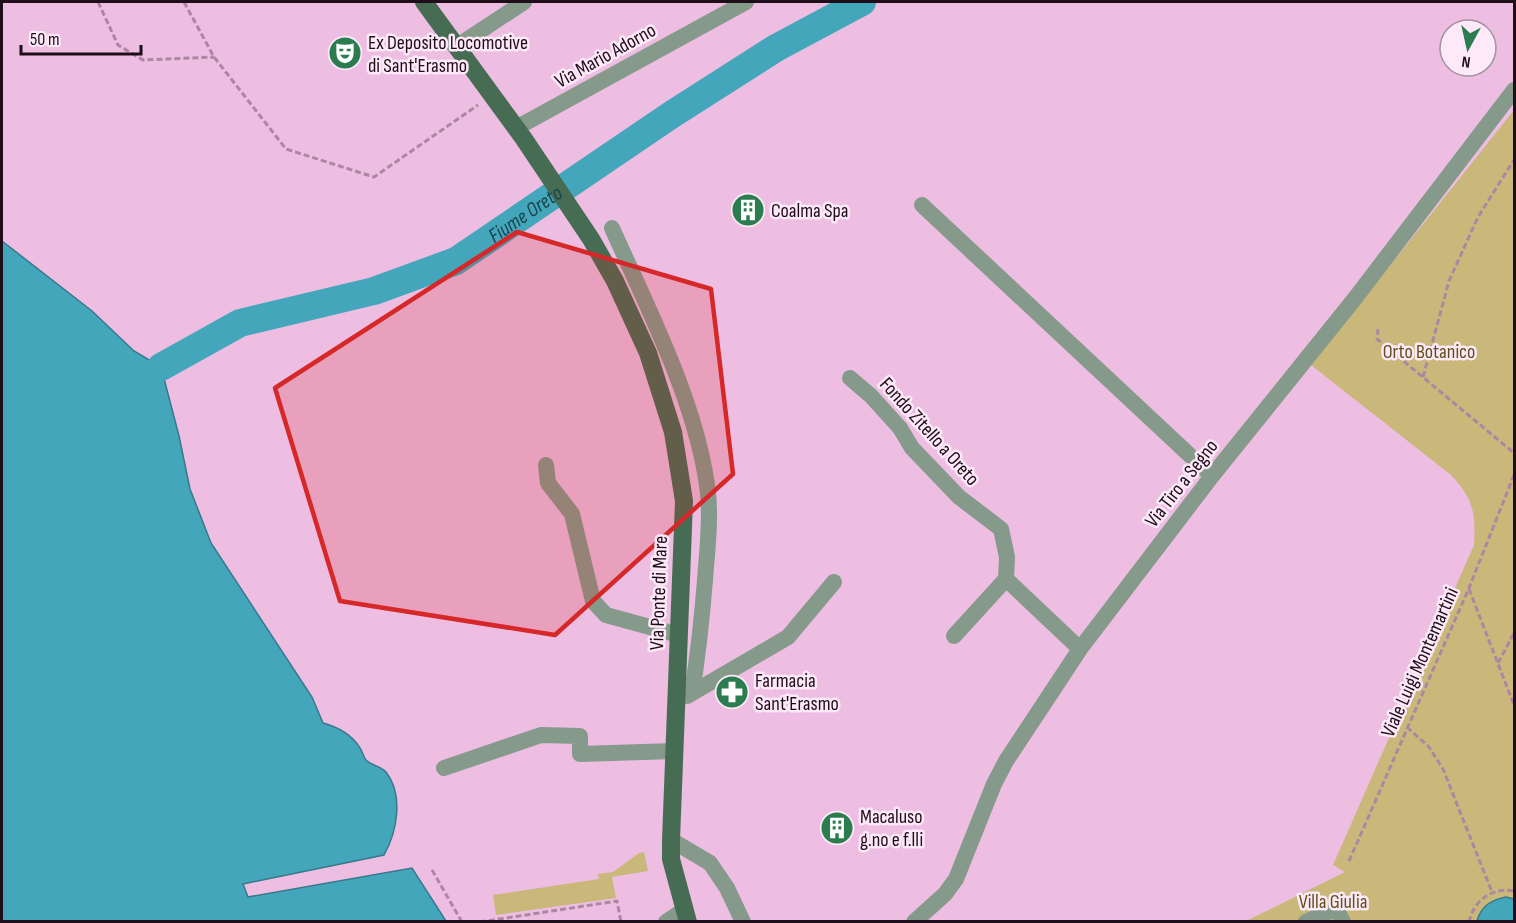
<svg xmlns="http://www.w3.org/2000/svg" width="1516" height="923" font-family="'Sofia Sans Condensed',sans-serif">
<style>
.green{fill:#c9b87a}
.water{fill:#43a6bb;stroke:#38788b;stroke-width:1.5}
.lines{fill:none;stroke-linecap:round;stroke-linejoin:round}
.river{stroke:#43a6bb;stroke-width:28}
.path{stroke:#ac87a3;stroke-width:3;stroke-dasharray:6 3;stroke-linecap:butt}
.minor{stroke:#859a8b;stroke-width:16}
.major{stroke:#466c53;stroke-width:18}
.marked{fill:#d62828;fill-opacity:0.2;stroke:#d62828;stroke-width:4.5;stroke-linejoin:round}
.labels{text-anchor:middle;stroke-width:5;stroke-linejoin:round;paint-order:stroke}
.poi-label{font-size:20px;fill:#1e0e1a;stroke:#fde9f8;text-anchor:start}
.street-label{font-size:20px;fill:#1e0e1a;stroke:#fde9f8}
.park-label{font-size:20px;fill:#5f511a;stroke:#fde9f8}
.water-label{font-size:21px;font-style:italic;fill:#18444d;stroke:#fde9f8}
</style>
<rect width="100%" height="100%" fill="#edbee2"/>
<path class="green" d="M1514,110v811l-270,1 101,-50 -12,-7 141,-320c2,-32 -1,-47 -23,-70l-140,-110z
M644,852l4,19 -36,6 4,21 -120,17 -3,-20 106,-16 -1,-5 15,-2 26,-19z"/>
<path class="water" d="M2,241l90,70 42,40 27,16 18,69 11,53 21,54 101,154 11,26c15,4 29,12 37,25 2,3 4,10 6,12 6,6 15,6 20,12 18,23 11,60 -2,83l-141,29 5,13 164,-29 34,53h-444z
M1506,897l8,2v22h-37c4,-15 14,-21 29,-24z"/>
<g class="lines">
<path class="river" id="s1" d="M161,367l79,-44 134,-32 82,-30 215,-146 105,-67 86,-46"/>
<path class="path" d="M98,2l20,43 25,15 71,-3
M184,2l30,55 72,92 88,28 104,-72
M1378,329l-1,10 137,114
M1423,377l26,-96 29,-64 36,-57
M1469,589l45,116
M1498,663l16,-30
M1407,727l22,20 14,22 49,123
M1349,861l120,-273 45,-113
M432,870l30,52
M480,922l137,-21 4,21
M1469,922c5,-22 23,-35 45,-31"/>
<path class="minor" d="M456,47l68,-45
M516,128l230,-126
M922,205l290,271
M612,228c36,81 86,177 96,265 3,29 -1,58 -3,87 -3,38 -7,75 -13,113
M850,378l21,18 29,32 12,20 47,49 42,32 6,28 -1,22 74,70
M546,465l2,18 24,31 21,87 13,14 73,20
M954,636l52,-57
M687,696l101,-59 46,-55
M444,768l97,-33 39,1v18l94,-3
M671,840l39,23 17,25 16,34
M666,922l19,-13
M914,922l31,-28 11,-15 38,-95 12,-23 74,-112 132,-173 144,-179 158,-207
M1306,922l30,-14 7,14"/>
<path class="major" d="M424,2l100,137 67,100 24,42 33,72 25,79 11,69 -13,339v19l17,63"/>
</g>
<path class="marked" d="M517,232l194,57 22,185 -178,161 -215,-34 -65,-213z"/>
<defs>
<symbol id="theatre-disc" viewBox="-11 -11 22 22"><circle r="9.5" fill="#2b7d4f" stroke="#fde9f8"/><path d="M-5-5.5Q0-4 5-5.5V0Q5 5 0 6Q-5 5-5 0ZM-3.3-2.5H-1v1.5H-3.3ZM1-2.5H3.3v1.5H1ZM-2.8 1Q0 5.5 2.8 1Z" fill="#fff"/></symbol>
<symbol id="building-disc" viewBox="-11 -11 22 22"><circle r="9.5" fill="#2b7d4f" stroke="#fde9f8"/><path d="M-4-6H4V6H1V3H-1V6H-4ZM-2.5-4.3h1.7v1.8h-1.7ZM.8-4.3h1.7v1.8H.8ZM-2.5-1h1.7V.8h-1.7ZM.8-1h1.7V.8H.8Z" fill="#fff"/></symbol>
<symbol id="pharmacy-disc" viewBox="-11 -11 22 22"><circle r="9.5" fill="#2b7d4f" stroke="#fde9f8"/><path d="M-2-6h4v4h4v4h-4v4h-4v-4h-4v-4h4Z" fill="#fff"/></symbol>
</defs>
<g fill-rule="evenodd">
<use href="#theatre-disc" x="326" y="34" width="38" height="38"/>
<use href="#building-disc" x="729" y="191" width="38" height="38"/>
<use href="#pharmacy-disc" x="713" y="673" width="38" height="38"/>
<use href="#building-disc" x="818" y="809" width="38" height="38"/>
</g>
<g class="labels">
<g class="poi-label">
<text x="368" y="49">Ex Deposito Locomotive<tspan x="368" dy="23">di Sant'Erasmo</tspan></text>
<text x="771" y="217">Coalma Spa</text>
<text x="755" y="687">Farmacia<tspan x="755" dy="23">Sant'Erasmo</tspan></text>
<text x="860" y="823">Macaluso<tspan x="860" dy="23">g.no e f.lli</tspan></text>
</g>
<g class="street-label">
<text transform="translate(605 55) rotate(-29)" y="7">Via Mario Adorno</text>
<text transform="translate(930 431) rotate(48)" y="7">Fondo Zitello a Oreto</text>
<text transform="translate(1181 483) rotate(-52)" y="7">Via Tiro a Segno</text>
<text transform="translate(658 593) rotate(-88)" y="7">Via Ponte di Mare</text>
<text transform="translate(1419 662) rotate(-66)" y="7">Viale Luigi Montemartini</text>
</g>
<g class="park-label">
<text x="1429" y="358">Orto Botanico</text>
<text x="1333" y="908">Villa Giulia</text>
</g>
<g class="water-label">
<text dy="7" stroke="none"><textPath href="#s1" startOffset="399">Fiume Oreto</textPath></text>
</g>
</g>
<rect width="1516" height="923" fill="none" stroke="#1e0e1a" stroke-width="6"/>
<g transform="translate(1468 48) rotate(188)"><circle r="28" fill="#fde9f8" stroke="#a4919f" stroke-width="1.5"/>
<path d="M0-4.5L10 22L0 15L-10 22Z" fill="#2b7d4f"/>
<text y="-9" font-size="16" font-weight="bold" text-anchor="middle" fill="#1e0e1a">N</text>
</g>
<path d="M21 45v9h120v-9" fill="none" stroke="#1e0e1a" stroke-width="3"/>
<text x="30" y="45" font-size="18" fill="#1e0e1a" stroke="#fde9f8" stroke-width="4.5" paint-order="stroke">50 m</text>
</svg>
